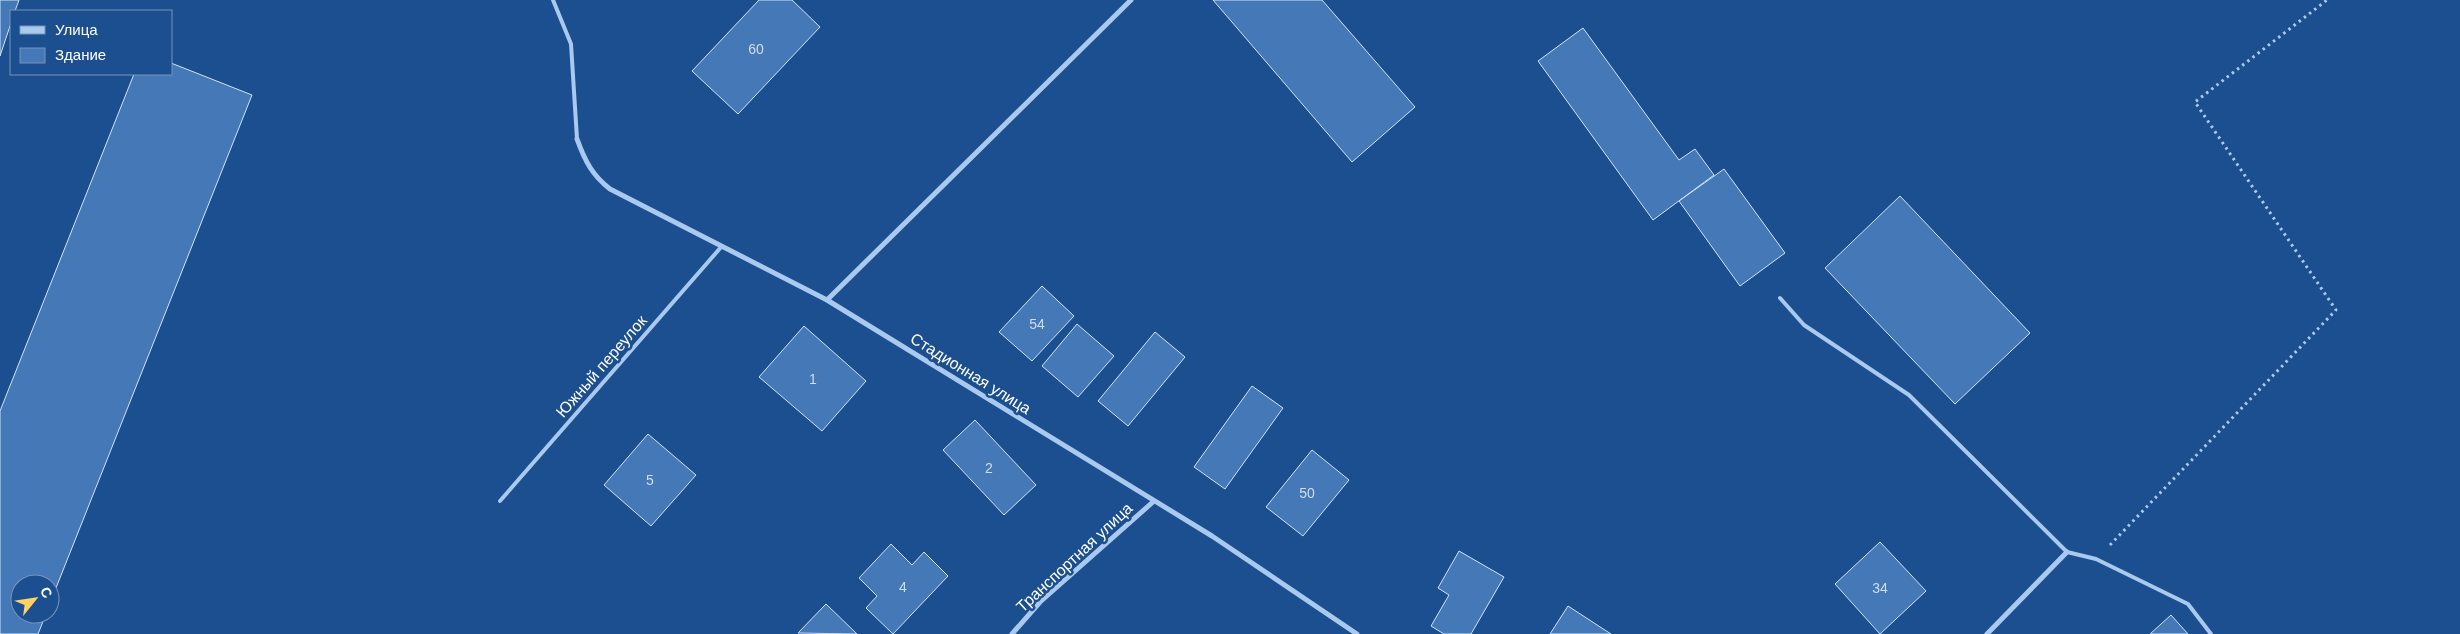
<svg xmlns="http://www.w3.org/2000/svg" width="2460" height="634" font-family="Helvetica,sans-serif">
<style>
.building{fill:#4478b7;stroke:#cfe3fa}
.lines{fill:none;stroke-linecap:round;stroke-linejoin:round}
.path{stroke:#a9c9ee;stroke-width:3;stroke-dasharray:2.5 4;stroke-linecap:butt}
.service{stroke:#a9c9ee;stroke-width:4}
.minor{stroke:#a9c9ee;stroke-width:5}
.labels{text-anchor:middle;stroke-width:5;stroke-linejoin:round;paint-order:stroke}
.number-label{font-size:14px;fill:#d0dded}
.street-label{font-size:16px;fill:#fff;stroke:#1b4f8f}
</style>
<rect width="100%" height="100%" fill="#1b4f8f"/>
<path class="building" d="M0,0h19l-4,11h-4v12l-11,33z
M759,0h33l28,27 -82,87 -46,-43z
M1213,0h109l93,107 -63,55z
M1583,28l96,132 16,-11 19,26 -61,45 -115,-159z
M171,63l81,32 -202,508v-19h-30v30h26l-8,20h-38v-223l134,-337h37z
M1724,169l61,84 -45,33 -61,-85z
M1900,196l130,137 -75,71 -130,-136z
M1042,286l32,30 -42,45 -33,-29z
M1077,324l37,32 -36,41 -36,-31z
M804,326l62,55 -44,50 -63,-54z
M1155,332l30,25 -57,69 -30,-25z
M1252,386l31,22 -58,81 -31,-22z
M975,420l61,65 -32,30 -61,-65z
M648,434l48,41 -45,51 -47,-41z
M1312,450l37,30 -46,56 -37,-29z
M1880,542l46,49 -46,43 -45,-50z
M891,544l21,21 12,-13 24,24 -55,58 -27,-26 11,-12 -18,-18z
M1459,551l45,26 -33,57h-27l-13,-8 18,-31 -11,-7z
M826,604l31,30 -59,-1z
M1568,606l43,28h-61z
M2171,615l17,19h-38z"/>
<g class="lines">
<path class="path" d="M2110,545l226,-235 -141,-208 132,-102"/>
<path class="service" d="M553,0l18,44 6,95
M1780,298l24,27 105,70 158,157 29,7 92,45 23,30
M500,501l222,-255"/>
<path class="minor" d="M577,139c8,22 15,36 33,50l217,111 385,236 145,98
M827,300l304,-300
M1012,634l28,-32 114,-101
M1987,634l80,-82"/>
</g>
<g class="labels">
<g class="number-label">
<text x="756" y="54">60</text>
<text x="1037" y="329">54</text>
<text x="813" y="384">1</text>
<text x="989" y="473">2</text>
<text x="650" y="485">5</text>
<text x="1307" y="498">50</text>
<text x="903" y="592">4</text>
<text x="1880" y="593">34</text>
</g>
<g class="street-label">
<text transform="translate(601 366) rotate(-49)" y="6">Южный переулок</text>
<text transform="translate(971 373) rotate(32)" y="6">Стадионная улица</text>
<text transform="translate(1074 557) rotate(-43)" y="6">Транспортная улица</text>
</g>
</g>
<rect x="10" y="10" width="162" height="65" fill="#1b4f8f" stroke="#7695bc"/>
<rect x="20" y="26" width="25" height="8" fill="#a9c9ee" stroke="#7695bc"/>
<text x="55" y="35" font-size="15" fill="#ffffff">Улица</text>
<rect x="20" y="48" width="25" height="15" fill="#4478b7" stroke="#7695bc"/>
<text x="55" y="60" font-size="15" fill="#ffffff">Здание</text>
<g transform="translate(35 599) rotate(60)"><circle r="24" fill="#1b4f8f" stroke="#7695bc"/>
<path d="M0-4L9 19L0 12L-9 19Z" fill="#ffd166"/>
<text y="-8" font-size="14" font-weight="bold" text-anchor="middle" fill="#ffffff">С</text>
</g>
</svg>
